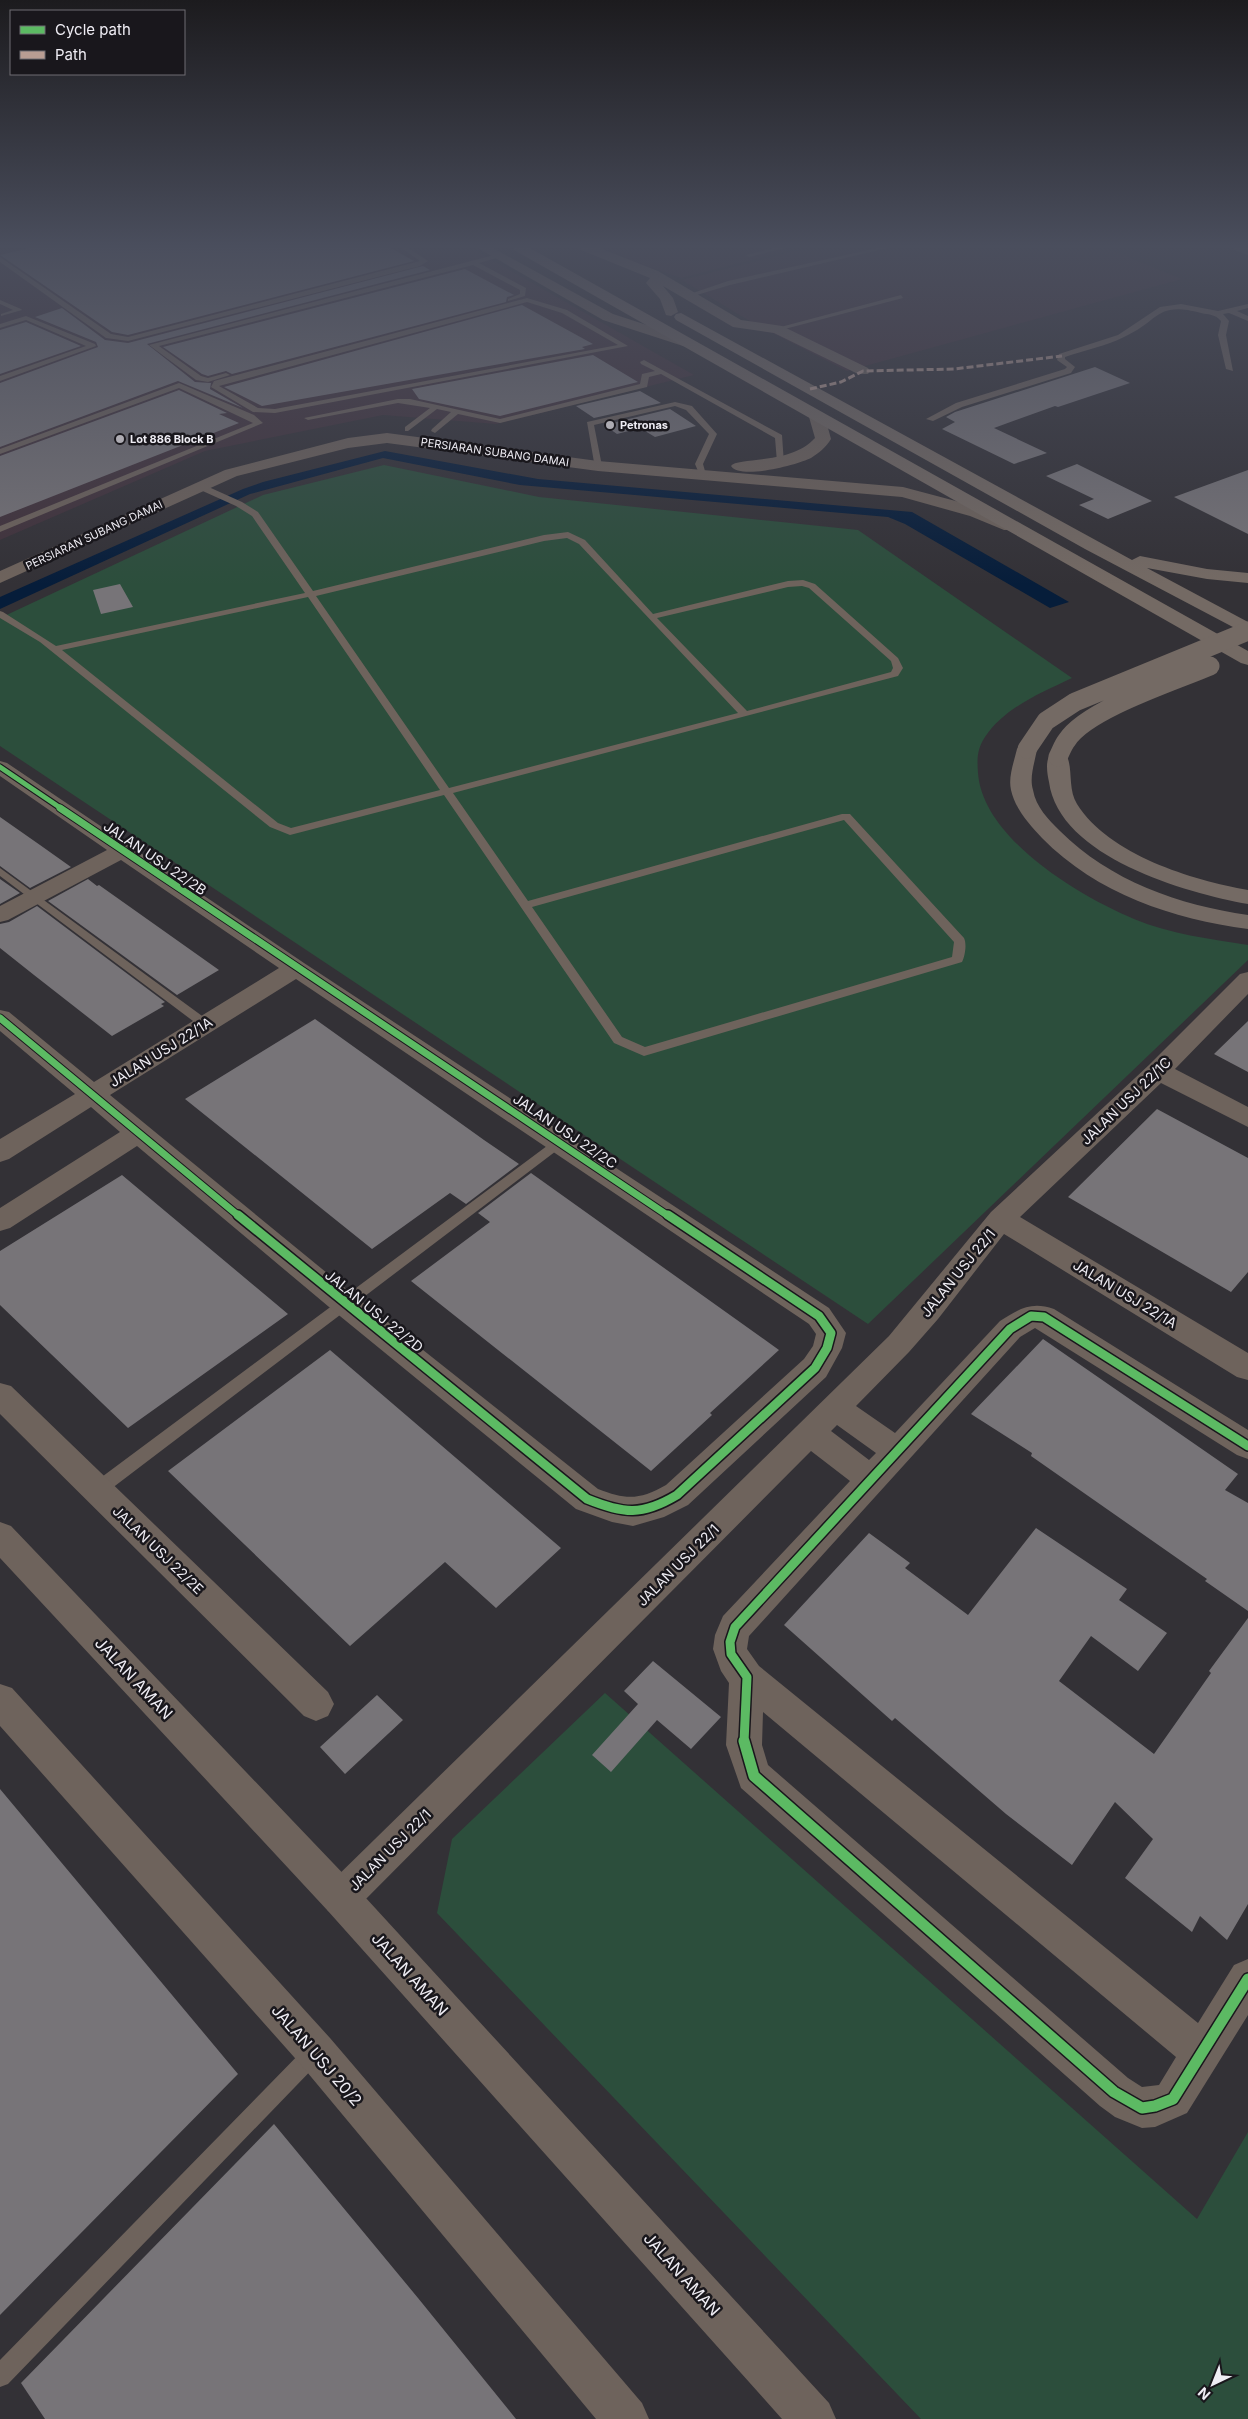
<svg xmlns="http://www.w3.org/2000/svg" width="1248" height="2419" font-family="Inter,sans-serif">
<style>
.industrial{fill:#41323b}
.green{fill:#2c4e3c}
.water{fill:#061d3a}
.building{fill:#777478}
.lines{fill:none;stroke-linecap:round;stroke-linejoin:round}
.service{fill:#6e635c;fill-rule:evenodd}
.minor{fill:#6e635c;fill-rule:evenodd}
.tertiary{fill:#6e635c;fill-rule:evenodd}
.motorway{fill:#746a64;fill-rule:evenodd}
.motorway-bridge{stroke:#746a64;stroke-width:19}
.quiet{stroke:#b99d93;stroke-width:3;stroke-dasharray:7 3;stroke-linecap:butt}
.cycleway-far3-casing{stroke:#19171c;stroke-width:7}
.cycleway-far2-casing{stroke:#19171c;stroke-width:9}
.cycleway-far1-casing{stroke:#19171c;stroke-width:12}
.cycleway-casing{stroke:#19171c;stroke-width:14}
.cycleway-far3{stroke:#5cba63;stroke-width:5}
.cycleway-far2{stroke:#5cba63;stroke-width:7}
.cycleway-far1{stroke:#5cba63;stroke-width:9}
.cycleway{stroke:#5cba63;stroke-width:11}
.poi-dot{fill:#adabb2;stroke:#19171c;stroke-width:2}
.labels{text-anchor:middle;stroke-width:5;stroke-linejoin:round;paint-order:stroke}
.far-poi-label{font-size:11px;font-weight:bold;fill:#efedf4;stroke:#19171c;text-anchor:start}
.far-street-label{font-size:11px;fill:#efedf4;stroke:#19171c}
.street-label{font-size:14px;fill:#efedf4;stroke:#19171c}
.near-street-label{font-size:16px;fill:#efedf4;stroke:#19171c}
</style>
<rect width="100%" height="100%" fill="#333136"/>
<path class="industrial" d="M0,247h469l225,128 -198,49 -113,-9 -178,36 -205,89z
M603,247h199l-121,31 -55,-19z
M812,247h291l79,32 -335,92 -94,-48 -71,-43z"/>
<path class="green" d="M384,465l155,32 319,33 214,148c-31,15 -67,29 -87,59 -8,12 -8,22 -7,36 5,66 101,123 156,146 36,15 76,20 114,26v15l-380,364 -868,-578v-128l263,-123z
M605,1693l592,526 51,-87v287h-327l-484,-506 15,-74z"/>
<path class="water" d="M385,451l153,28 374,33 157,90 -19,6 -145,-84 -17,-7 -368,-32 -137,-27 -133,36 -250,115v-12l243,-108 20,-7z"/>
<path class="building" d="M34,247h355l25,14 -286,74 -16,-3 -112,-77z
M423,266l7,4 -283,74 48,38 16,1 -1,6 33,19 -65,-27 -178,66v-64l98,-36 -2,-5 -61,-25 27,-9 43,32 23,3z
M465,269l49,26 -7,2 -1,5 -274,72 -6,-3 -18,5 -6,-2 -39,-27z
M522,305l71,39 -11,3 3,2 -323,57 -38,-19z
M26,322l55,24 -81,28v-44z
M593,355l45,27 -138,34 -81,-17 -7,-10z
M1095,367l35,16 -72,24 -3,-1 -61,22 53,25 -33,11 -72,-35 13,-7 -9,-5 9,-5z
M179,390l48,23 -8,1 20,9 -239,94v-61z
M640,391l21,12 -67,15 -18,-12z
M670,409l26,17 -41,11 -15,-9 -23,6 -13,-9z
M1077,464l75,37 -44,18 -29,-14 15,-6 -48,-23z
M1248,470v64l-74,-37z
M120,584l13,23 -32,7 -8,-24z
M0,817l40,28 31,22 -41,21 -30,-22z
M0,879l20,14 -20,11z
M88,879l9,7 2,-1 120,85 -42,25 -129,-94z
M37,906l128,96 -4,2 3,2 -52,30 -78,-61 -34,-27v-24l9,-2z
M315,1019l169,121 35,24 -53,40 -16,-11 -78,56 -187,-150z
M1248,1021v51l-34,-18z
M1157,1109l91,49v114l-17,20 -163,-95z
M531,1173l248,177 -69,63 2,2 -61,56 -240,-190 79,-59 -12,-9z
M122,1175l166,139 -160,114 -128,-123v-54z
M1043,1339l195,135 -13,16 23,13v108l-43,-30 2,-2 -176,-123 1,-3 -61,-39z
M330,1350l231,198 -65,60 -51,-46 -95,84 -182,-175z
M1036,1528l91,61 -8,11 48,33 -29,38 -47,-35 -32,45 95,73 57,-81 -2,-2 39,-53v286l-21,36 -27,-24 -8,16 -67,-54 28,-39 -38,-37 -43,63 -66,-51 -111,-96 -3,3 -108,-96 85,-92 41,30 -5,5 63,47z
M653,1661l68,56 -30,32 -34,-29 -46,52 -19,-17 46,-51 -14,-13z
M377,1695l26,25 -58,54 -25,-27z
M0,1789l238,285 -238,241z
M274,2124l144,174 98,121h-471l-24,-36z"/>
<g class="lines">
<path class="service" d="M400,247h7l21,14 -8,5 -292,75 -22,-3 -106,-76v-5l111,77 17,3 292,-76z
M778,247h11l-40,10 -3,-2z
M882,247h10l-162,38 -40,12 -3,-2 41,-14z
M498,254l2,3 -21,6 47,25 -1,8 -17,5v-2l12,-5v-4l-47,-25 -314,81 42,30 7,2 18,-5 4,2 -22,7 -12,-2 -47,-35z
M901,295l2,3 -126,33 -4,-2z
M527,298l40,12 61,36 -353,67 -22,-1 -42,-25 3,-6zM527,302l35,11 56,32 -343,64 -17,-1 -39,-22z
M0,300l21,9 1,1 -21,6v-2l12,-4 -13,-6z
M1181,304l37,7 30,-7v4l-11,3 11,5v5l-19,-8 -6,1 6,7 -3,14 7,36 -7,-2 -8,-34 3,-14c-6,-7 -11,-6 -20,-8 -46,-12 -41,8 -77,24 -18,9 -39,13 -59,20v2l10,8 -4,6 -109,34 -29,14 -7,-2 30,-16 109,-34 2,-2 -10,-7 2,-6 59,-19 42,-28z
M26,316l69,28 1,2 -96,35v-5l86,-30 -60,-26 -26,8v-4z
M644,360l138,75 2,29 -7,-2 -2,-24 -114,-64 -12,3 -2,10 -147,36 -42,-9 -23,19 -4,-2 1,-2 19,-17 -14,-3 -29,22h-3v-4l25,-19 -32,-5 -90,17 -4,-2 94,-19h12l90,20 140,-35 2,-10 13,-3 -14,-7 -1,-2z
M179,383l75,32 9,8 -263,109v-6l253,-103 -74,-35 -179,66v-5z
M675,402l17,4 25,28 -14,30 4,14h-6l-6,-14 14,-30 -23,-24 -11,-4 -81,19 8,41 -7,2 -8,-46z
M196,484h6l40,18 16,10 55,79 231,-56 24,-3 17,8 68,74 135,-33 15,-1 12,4 83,74 5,10 -5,8 -445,117 75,108 314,-87h8l114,124c3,6 1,18 -2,24l-318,94 -30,-13 -170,-248 -154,40 -20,-8 -230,-185 -40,-24v-7l3,1 53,34 249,-53 -53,-77 -16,-10 -40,-18zM567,538l12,6 159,169 -289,75 -133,-192 228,-55zM802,586l7,2 82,73 2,7 -2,4 -144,39 -90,-93 131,-31zM308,597l132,193 -149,38 -13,-5 -216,-173zM844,820l110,122 -2,15 -307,90 -23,-10 -90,-130z
M0,868l209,153 2,3 -2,3h-8l-201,-151z
M559,1137l5,2 2,3 -2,3 -461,350 -6,2 -6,-2 -2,-5 2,-5z
M315,2042l7,3 3,7 -3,7 -314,325 -8,3v-27l308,-315z"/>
<path class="minor" d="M476,247h15l122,67 80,26 2,3 -7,4 -5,-1 -80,-26z
M580,247h17l61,24 83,49 41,6 86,42 2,3 -2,3h-10l-84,-41 -41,-6 -70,-41 10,12 5,14 -7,4 -5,-1 -6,-16 -14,-16 4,-5 -69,-28z
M0,761l7,2 297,200 525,345 17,25 -4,15 -16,29 -138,128 -24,12 -31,9 -21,-4 -36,-13 -241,-197 -198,-166 -127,82 -10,3v-23l120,-76 -29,-25 -82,52 -9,3v-23l75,-45 -75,-63v-21l9,2 85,70 185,-114 -158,-108 -113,60 -8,2v-16l107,-56 -107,-74zM296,979l513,345 7,10 -3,12 -9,13 -138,126c-26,15 -40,15 -68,4l-243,-193 -245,-201z
M1248,972v22l-73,75 73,38v20l-87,-44 -141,134 228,136v27l-11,-3 -233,-143 -66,85 -29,33 -53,54 39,27 105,-112c19,-12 31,-20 54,-12l194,121v29l-11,-4 -202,-127 -15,9 -271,299 -2,13 12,17 439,357 36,-58 14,-6v56l-61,98 -32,14 -13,1 -27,-11 -15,-11 -359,-318 -15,-43 3,-62 -8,-12 -8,-22 2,-14 8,-19 127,-135 -39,-30 -457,460 -13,6 -13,-6 -6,-13 6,-13 561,-549 102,-124 158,-147 91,-91zM837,1425l39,28 -7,7 -38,-29zM763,1712l413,345 -17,28 -17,2 -14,-9 -360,-313 -6,-20z
M0,1383l11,3 317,306 6,12 -6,12 -12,5 -12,-5 -304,-302z
M0,1684l12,4 318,350 312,365 7,16h-53l-294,-353 -302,-340z"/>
<path class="tertiary" d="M1233,247h15v8l-14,-5z
M817,412l8,5 6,22c-5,8 -12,14 -20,19 -14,7 -71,22 -80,8 6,-9 60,-1 84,-28l-6,-21z
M387,433l211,28 305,26 79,21 34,14 3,4 -3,4h-12l-34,-14 -68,-19 -304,-26 -211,-28 -39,5 -111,28 -237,107v-12l225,-101 123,-32z
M0,1522l11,4 343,359 475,518 7,16h-54l-454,-508 -328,-353z"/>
<path class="motorway" d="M513,247h15l720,404v14l-7,-2 -727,-413z
M681,313l451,247 8,-4 67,13 41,4v10l-41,-4 -60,-11 101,54v13l-163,-86 -409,-229 -2,-3 2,-3z
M1027,743l7,2 3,4c-2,13 -8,28 -4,41 3,17 15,29 27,41 50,50 119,74 188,84v14c-75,-10 -151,-35 -206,-91 -12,-13 -27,-29 -31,-48 -3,-13 3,-28 6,-41l3,-4z
M1058,751l7,2c9,12 2,35 12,51 32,51 115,76 171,86v14c-62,-11 -189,-47 -199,-122 -2,-9 -4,-22 2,-29z"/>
<path class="motorway-bridge" d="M1027,749l19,-28 29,-19 173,-71
M1058,757c3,-6 5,-12 9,-17 20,-31 108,-59 143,-74"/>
<path class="quiet" d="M810,389l31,-7 22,-11 91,-2 108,-13"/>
<defs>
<path id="cycleway-far3" d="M0,767l62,42"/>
<path id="cycleway-far2" d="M60,808l610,409
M0,1018l240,199"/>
<path id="cycleway-far1" d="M238,1215l349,284c37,15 55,17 90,-4l138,-127 12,-20 4,-15 -12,-17 -151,-101
M744,1742l3,-65 -16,-23 -1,-12 5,-15 275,-298 21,-13 13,1 204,129"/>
<path id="cycleway" d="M744,1741l10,35 360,316 28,16 13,-2 18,-7 75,-120"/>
</defs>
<use href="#cycleway-far3" class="cycleway-far3-casing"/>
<use href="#cycleway-far2" class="cycleway-far2-casing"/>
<use href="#cycleway-far1" class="cycleway-far1-casing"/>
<use href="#cycleway" class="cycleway-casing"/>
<use href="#cycleway-far3" class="cycleway-far3"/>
<use href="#cycleway-far2" class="cycleway-far2"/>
<use href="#cycleway-far1" class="cycleway-far1"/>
<use href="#cycleway" class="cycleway"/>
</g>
<linearGradient id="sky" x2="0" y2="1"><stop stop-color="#1c1b1e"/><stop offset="0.42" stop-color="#4a4e5d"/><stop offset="1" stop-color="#4a4e5d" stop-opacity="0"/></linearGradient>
<rect width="1248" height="585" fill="url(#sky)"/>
<g class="poi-dot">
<circle cx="610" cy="425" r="5"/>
<circle cx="120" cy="439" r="5"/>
</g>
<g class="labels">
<g class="far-poi-label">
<text x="620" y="429">Petronas</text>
<text x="130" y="443">Lot 886 Block B</text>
</g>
<g class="far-street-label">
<text transform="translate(495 452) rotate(8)" y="4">PERSIARAN SUBANG DAMAI</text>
<text transform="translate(94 535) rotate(-25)" y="4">PERSIARAN SUBANG DAMAI</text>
</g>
<g class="street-label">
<text transform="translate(155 858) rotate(34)" y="5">JALAN USJ 22/2B</text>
<text transform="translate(161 1052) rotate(-32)" y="5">JALAN USJ 22/1A</text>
<text transform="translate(1126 1101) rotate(-44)" y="5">JALAN USJ 22/1C</text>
<text transform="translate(565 1131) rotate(34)" y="5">JALAN USJ 22/2C</text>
<text transform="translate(958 1273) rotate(-51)" y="5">JALAN USJ 22/1</text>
<text transform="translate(1125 1294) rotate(31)" y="5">JALAN USJ 22/1A</text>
<text transform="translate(374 1311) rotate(39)" y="5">JALAN USJ 22/2D</text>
<text transform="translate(158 1550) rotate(44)" y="5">JALAN USJ 22/2E</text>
<text transform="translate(678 1565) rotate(-45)" y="5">JALAN USJ 22/1</text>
<text transform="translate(390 1850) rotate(-45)" y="5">JALAN USJ 22/1</text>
</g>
<g class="near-street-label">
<text transform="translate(134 1678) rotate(47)" y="6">JALAN AMAN</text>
<text transform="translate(410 1974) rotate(48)" y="6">JALAN AMAN</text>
<text transform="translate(317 2055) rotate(49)" y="6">JALAN USJ 20/2</text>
<text transform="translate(682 2274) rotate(48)" y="6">JALAN AMAN</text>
</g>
</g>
<rect x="10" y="10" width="175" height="65" fill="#19171c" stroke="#6f6d72"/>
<rect x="20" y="26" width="25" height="8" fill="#5cba63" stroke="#6f6d72"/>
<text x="55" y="35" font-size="15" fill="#efedf4">Cycle path</text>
<rect x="20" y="51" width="25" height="8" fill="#b99d93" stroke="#6f6d72"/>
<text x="55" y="60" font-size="15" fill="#efedf4">Path</text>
<g transform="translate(1213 2384) rotate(223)" stroke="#19171c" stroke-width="4" paint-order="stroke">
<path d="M0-4L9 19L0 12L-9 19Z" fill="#efedf4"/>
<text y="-8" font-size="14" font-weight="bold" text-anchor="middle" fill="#efedf4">N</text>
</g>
</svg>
